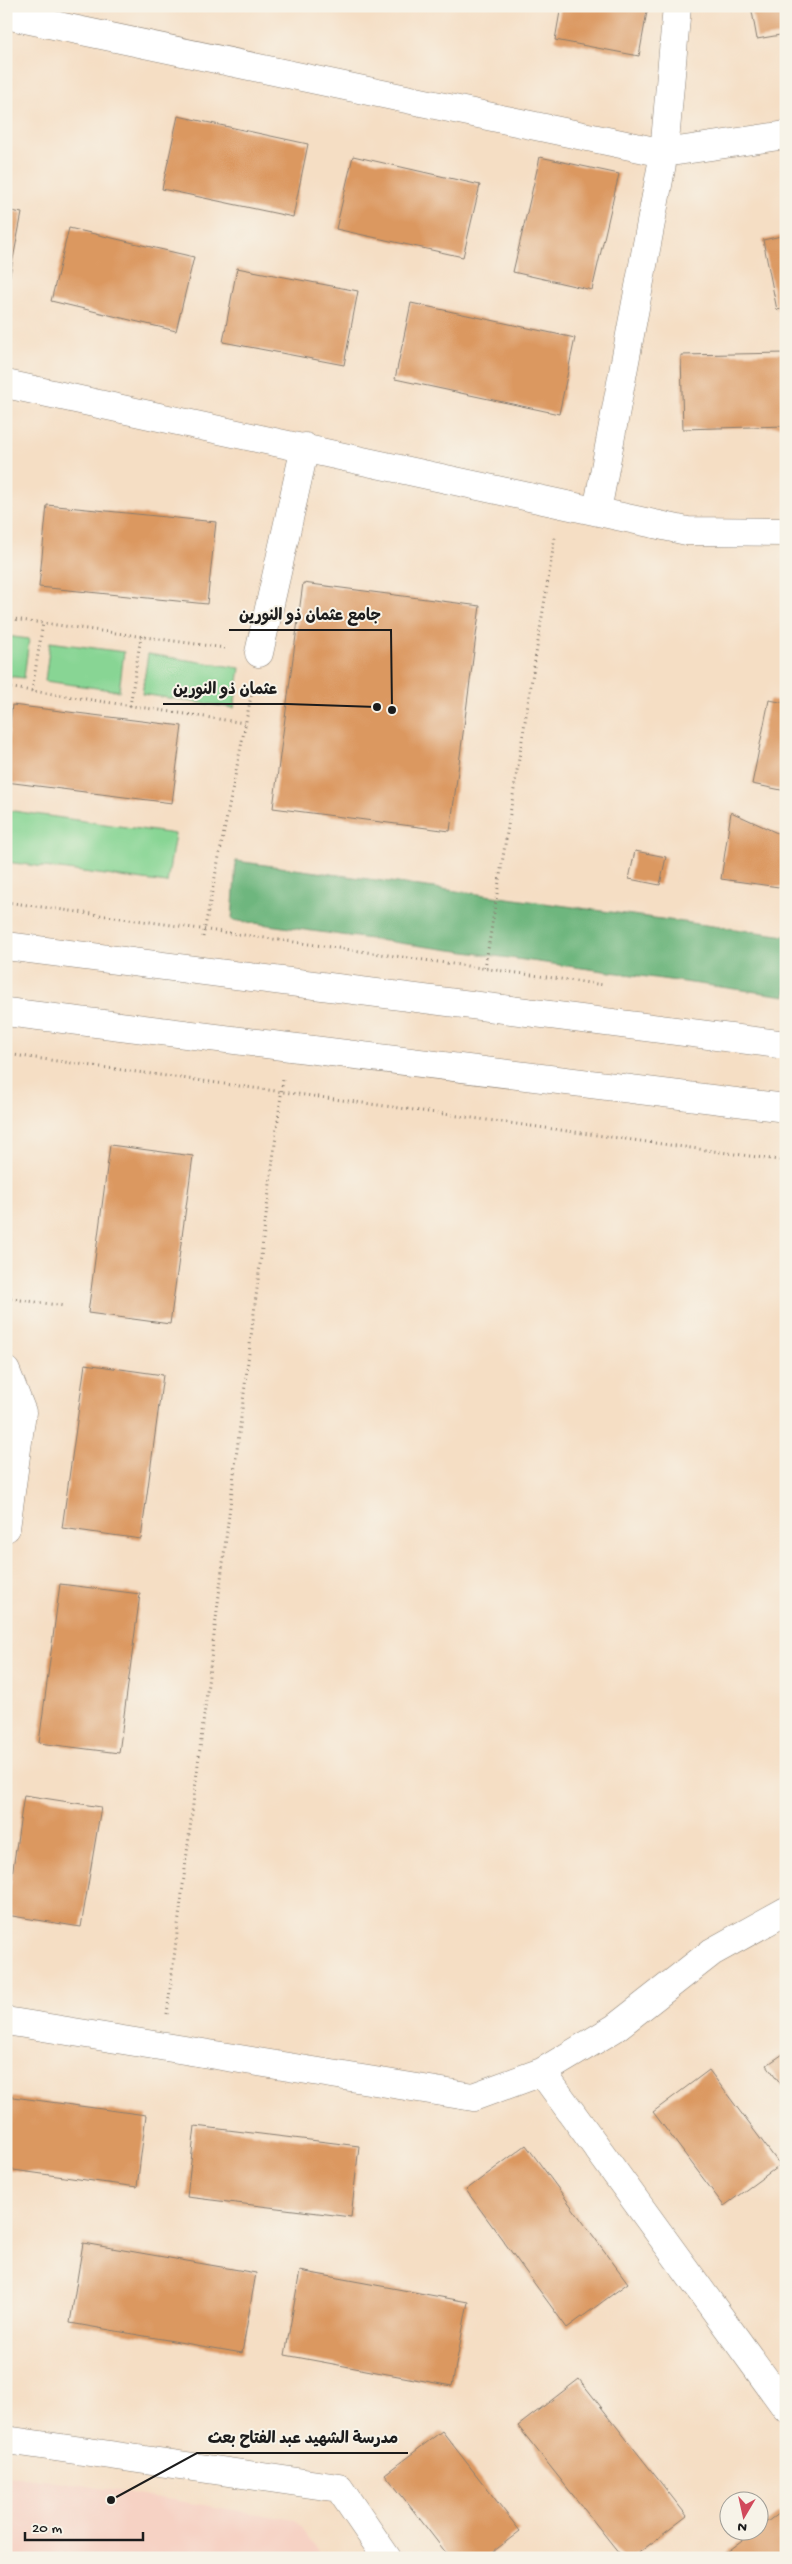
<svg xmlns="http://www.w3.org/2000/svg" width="792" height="2564" font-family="'Gochi Hand','Playpen Sans Arabic',sans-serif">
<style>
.built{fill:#f6d2c4}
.green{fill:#88d594;stroke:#527858}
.forest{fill:#6eb67e;stroke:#45694d}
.building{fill:#db9861}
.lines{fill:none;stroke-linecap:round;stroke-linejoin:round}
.minor-casing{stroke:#887d70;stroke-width:29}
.path{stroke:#887d70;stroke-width:3;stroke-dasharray:1 4;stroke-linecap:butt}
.minor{stroke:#fff;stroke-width:28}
.leader{fill:none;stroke:#1c1c1c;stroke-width:2}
.callout-dot{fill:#1c1c1c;stroke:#f7f3e8;stroke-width:2}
.callout-label{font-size:16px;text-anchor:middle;font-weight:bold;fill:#1c1c1c;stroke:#f7f3e8;stroke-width:4;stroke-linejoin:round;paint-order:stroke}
</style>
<rect width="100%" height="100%" fill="#f7f3e8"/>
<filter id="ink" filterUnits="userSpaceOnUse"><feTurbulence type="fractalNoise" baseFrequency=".02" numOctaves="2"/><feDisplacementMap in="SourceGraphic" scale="10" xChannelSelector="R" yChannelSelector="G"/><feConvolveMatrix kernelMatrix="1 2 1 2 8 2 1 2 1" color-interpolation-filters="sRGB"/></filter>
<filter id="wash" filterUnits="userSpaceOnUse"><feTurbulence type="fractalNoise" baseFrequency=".0096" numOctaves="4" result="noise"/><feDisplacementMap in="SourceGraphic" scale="20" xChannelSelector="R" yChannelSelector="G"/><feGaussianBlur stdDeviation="1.12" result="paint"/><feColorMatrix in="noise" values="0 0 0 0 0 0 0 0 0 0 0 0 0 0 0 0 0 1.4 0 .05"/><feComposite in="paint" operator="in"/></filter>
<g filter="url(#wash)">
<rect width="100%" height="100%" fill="#f5dec4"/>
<path class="built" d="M6,2476l38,3 251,41 29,38h-318z"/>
<path class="green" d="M6,636l23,3 -5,39 -18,-2z
M50,642l74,10 -5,39 -74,-10z
M148,654l92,14 -6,40 -92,-14z
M6,810l169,24 -8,49 -161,-21z"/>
<path class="forest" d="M236,861l550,75v60l-554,-76z"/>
<g id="blocks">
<path class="building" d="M561,6h87l-9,50 -84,-16z
M751,6h35v28l-29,5z
M178,116l130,28 -15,73 -131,-28z
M353,156l127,29 -17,72 -127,-28z
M540,157l79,17 -27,116 -79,-18z
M6,210l16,3 -15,77h-1z
M69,228l125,29 -18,74 -125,-30z
M786,235v73l-9,2 -14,-70z
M237,268l121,23 -14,74 -121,-23z
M411,303l164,35 -16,76 -164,-35z
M786,353v73l-103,3 -2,-74z
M47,505l169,17 -9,82 -168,-17z
M303,583l177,23 -30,225 -177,-23z
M769,700l17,3v88l-34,-7z
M12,705l170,21 -10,77 -166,-21v-27z
M731,812l55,25v51l-65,-9z
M635,851l31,6 -6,28 -31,-6z
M110,1145l83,11 -23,168 -82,-11z
M85,1364l78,11 -22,164 -79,-11z
M60,1584l80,10 -21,159 -80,-10z
M24,1795l77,12 -20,120 -75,-12z
M786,2052v39l-19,-26z
M709,2070l71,95 -56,41 -71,-94z
M6,2096l140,19 -9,72 -131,-18z
M195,2126l164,20 -8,71 -164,-20z
M526,2145l102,138 -61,45 -101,-138z
M83,2243l173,30 -14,80 -172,-30z
M300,2271l168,31 -16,84 -167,-31z
M579,2379l108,137 -55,42h-9l-105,-132z
M442,2431l78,100 -35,27h-35l-65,-84z
M786,2508v50h-67l35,-26h6v-5z"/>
</g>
</g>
<g filter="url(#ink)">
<use href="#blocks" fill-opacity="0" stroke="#887d70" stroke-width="1"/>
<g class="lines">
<defs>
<path id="minor" d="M6,15l658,138 122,-18
M6,384l681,147 99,1
M597,511l67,-358 13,-147
M259,653l46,-206
M6,946l780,99
M6,1012l780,96
M6,1371l16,41 -16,116
M6,2021l467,76 69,-25 73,-44 97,-76 74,-41
M542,2072l244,336
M6,2440l333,48 48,70"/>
</defs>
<use href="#minor" class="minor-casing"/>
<path class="path" d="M6,618l219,30
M6,687l239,36
M32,691l11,-68
M130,706l11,-70
M6,902l598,83
M203,937l50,-251
M485,968l70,-431
M6,1054l780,107
M6,1298l59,8
M167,2014l116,-935"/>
<use href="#minor" class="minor"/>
</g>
</g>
<path class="leader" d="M392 710L391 630H229M377 707L287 704H163M111 2500L197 2453H408"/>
<g class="callout-dot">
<circle cx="392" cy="710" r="5"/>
<circle cx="377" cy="707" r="5"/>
<circle cx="111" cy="2500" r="5"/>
</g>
<g class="callout-label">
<text x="310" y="620">جامع عثمان ذو النورين</text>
<text x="225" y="694">عثمان ذو النورين</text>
<text x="303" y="2443">مدرسة الشهيد عبد الفتاح بعث</text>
</g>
<rect width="792" height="2564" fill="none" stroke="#f7f3e8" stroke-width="25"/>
<g transform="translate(744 2516) rotate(189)"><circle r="24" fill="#f7f3e8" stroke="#9f9d96"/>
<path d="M0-4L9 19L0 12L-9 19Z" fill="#d1495b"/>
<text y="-8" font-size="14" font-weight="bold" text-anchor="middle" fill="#1c1c1c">N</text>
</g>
<path d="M25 2532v8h118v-8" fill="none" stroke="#1c1c1c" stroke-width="2.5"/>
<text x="32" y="2532" font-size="15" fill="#1c1c1c" stroke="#f7f3e8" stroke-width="4" paint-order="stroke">20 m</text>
</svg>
